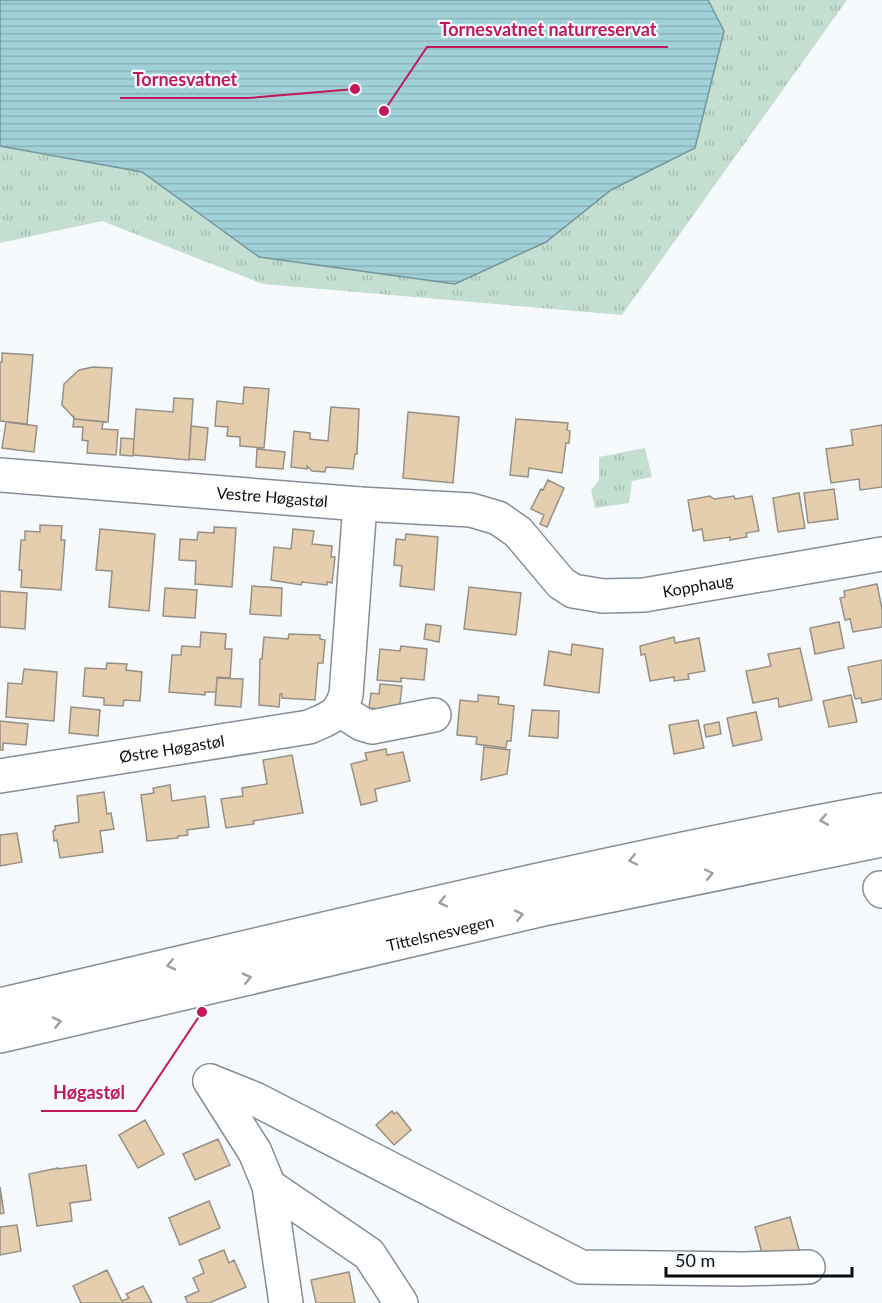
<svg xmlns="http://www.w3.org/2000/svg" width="882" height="1303" font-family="Lato,sans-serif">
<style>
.grass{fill:url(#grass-tufts)}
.water{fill:url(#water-rules);stroke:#74969c;stroke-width:1.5}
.building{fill:#e5cead;stroke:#979086;stroke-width:1.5}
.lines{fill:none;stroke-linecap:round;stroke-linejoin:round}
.minor-casing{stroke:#858e96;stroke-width:36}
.major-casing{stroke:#858e96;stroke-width:36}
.minor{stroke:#fff;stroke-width:33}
.major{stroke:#fff;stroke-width:33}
.oneway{stroke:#9d9e9f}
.labels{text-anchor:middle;stroke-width:4.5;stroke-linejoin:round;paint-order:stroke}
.street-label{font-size:16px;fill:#0a0d10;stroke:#f6fafd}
.leader{fill:none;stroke:#c2185b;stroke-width:2}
.callout-dot{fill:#c2185b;stroke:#f6fafd;stroke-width:2}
.callout-label{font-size:18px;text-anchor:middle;font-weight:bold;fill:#c2185b;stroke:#f6fafd;stroke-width:4.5;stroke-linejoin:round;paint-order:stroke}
</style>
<defs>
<pattern id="grass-tufts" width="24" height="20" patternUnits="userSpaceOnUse" patternTransform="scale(1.5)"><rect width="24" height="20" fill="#c4dfd1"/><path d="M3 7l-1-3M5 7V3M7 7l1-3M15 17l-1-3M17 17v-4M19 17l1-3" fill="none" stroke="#a7beb2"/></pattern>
<pattern id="water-rules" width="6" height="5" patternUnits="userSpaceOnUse" patternTransform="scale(1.5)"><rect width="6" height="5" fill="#a1d1d8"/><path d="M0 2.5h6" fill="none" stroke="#89b2b8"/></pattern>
</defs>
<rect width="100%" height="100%" fill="#f6fafd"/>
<path class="grass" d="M0,0h847l-225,315 -359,-31 -161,-63 -102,22z
M645,448l7,29 -20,4 -3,22 -34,5 -4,-18 8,-10v-23z"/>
<path class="water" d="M0,0h708l16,31 -29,117 -84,42 -65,52 -91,42 -196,-27 -117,-85 -142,-26z"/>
<path class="building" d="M2,353l31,2 -6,69 -27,-3v-59h2z
M93,367l19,1 -4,54 -33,-3 -13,-14 2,-21 15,-14z
M244,387l25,2 -5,59 -24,-2v-9l-13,-1 1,-9 -13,-1 2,-25 26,3z
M174,398l19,1 -4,61 -56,-5 3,-46 37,3z
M331,407l28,2 -2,45h-2l-2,15 -27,-2 -1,5 -13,-1 -5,-5v3l-16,-2 3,-36 16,2v6l18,2z
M408,412l51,5 -6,66 -50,-5z
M74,417l1,2 28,3 -1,7 16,1 -2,25 -29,-2 1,-12 -6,-1 1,-13h-10z
M516,419l52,4 -1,7 3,1 -1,12h-3l-4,30 -33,-5 -1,9 -18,-2z
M6,422l31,4 -3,26 -32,-4z
M882,425v62l-22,3 -1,-11 -28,4 -5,-34 27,-4 -2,-15z
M191,426l17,2 -3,32 -16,-1z
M121,438l13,1 -1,17 -13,-1z
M257,449l28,3 -2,17 -27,-2z
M548,480l16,8 -17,39 -7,-3 4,-9 -13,-6 10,-20 2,1z
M834,489l4,30 -30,4 -4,-30z
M799,493l6,35 -27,4 -5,-34z
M710,496l4,3 20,-3 1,3 17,-3 7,35 -13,2 1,4 -17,3v-3l-26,4 -2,-12 -9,2 -5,-31z
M40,525l22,1 -1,14h4l-4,50 -40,-3 1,-17h-3l2,-30h4v-9l15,1z
M214,527l22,1 -4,59 -37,-3 1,-23 -17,-1 1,-21 17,1 1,-8 16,1z
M100,529l55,5 -6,77 -40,-4 3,-36 -16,-1z
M293,529l21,2 -2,13 20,2 -1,11h4l-3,26 -5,-1v3l-25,-3 -1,3 -30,-5 3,-33 17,2z
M406,534l32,3 -4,53 -34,-4 2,-20 -8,-1 2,-26 9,1z
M877,584l5,25v18l-29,5 -3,-13 -5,1 -5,-22 5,-1 -1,-6z
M252,586l30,2 -1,28 -31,-2z
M469,587l52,6 -5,42 -52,-6z
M165,588l32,2 -2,28 -32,-2z
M0,591l27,2 -2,36 -25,-2z
M839,622l5,26 -29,6 -5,-26z
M426,624l15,2 -2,16 -15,-3z
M201,632l25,2 -1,15h7l-2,29 -13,-1 -1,15h-11v3l-36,-3 3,-37h9l1,-9 18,1z
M289,634l31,1v4l5,1 -2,23h-5l-3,37 -33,-2v-4h-2l-1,13 -20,-2 1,-46h2l2,-22 24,2z
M674,637l1,6 24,-5 6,33 -17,3 1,5 -15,2v-4l-24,4 -5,-27 -4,1 -1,-9z
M572,644l31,5 -4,44 -55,-8 5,-34 22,4z
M401,646l26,3 -3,31 -23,-2v4l-24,-2 3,-31 20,2z
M800,648l12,52 -33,7 -1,-9 -25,5 -7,-32 25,-5 -3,-12z
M882,660v39l-20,4 -1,-5 -6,1 -7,-32z
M107,663l20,1 -1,6 16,2 -2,29 -16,-1 -1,6 -19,-1v-7l-21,-2 2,-28 21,1z
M24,669l33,3 -3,49 -48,-4 2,-34 14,1z
M217,678l26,1 -2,28 -26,-2z
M380,684l22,2 -3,25 -30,-3 2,-15 8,1z
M478,695l21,2 -1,7 16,2 -3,35h-4l-1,7 -30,-4 1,-7 -20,-2 3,-35 18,2z
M851,695l6,27 -28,5 -6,-26z
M71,707l29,3 -2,26 -29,-3z
M532,710l27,1 -1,27 -29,-2z
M756,712l6,28 -29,6 -6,-28z
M698,720l6,28 -30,6 -5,-29z
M0,721l28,3 -2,21 -23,-2v7h-3z
M719,722l2,12 -15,3 -2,-12z
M484,747l26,3 -3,24 -26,6z
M386,749l1,6 16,-3 7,29 -35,8 2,12 -16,4 -10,-41 16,-4 -2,-7z
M292,755l11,58 -50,8 1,3 -28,4 -5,-29 22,-3 -1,-8 25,-4 -4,-24z
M170,785l2,16 33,-5 4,31 -22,3 1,5 -10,1v2l-31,3 -6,-46 13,-2 -1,-5z
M104,792l3,22 4,-1 3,16 -14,2 3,21 -43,6 -3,-18 -3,1 -1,-10 2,-1v-4l24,-4 -2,-26z
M17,833l5,29 -22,4v-31z
M392,1111l2,3 3,-2 14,18 -17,15 -18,-20z
M145,1120l19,34 -26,14 -19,-33z
M218,1139l12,26 -35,15 -12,-26z
M86,1165l5,35 -21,3 2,18 -35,5 -8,-52 29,-6v1z
M0,1187l4,26 -4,1z
M209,1201l11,27 -40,17 -11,-27z
M790,1217l10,36 -37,4 -8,-30z
M17,1225l4,26 -21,4v-28z
M224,1250l5,13 5,-3 12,27 -37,16h-21l-3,-6 14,-6 -6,-13 11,-5 -5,-13z
M107,1270l15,31 7,-3 -3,-4 17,-8 9,17h-71l-8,-17z
M349,1272l6,31h-39l-5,-23z"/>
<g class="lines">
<defs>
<g id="minor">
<path id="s1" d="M0,475l360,29 111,6 27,8 20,14 43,51 12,8 30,5 41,-1 238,-41"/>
<path d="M340,710l22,14 10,3 62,-12"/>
<path id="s2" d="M0,776l309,-49c22,-10 28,-9 37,-32l14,-191"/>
<path d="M880,888l2,3"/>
<path d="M210,1081l45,18 326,168 162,2 65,-2"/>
<path d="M210,1081l45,71 14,34 17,117"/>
<path d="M269,1186l100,68 32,49"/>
</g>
<g id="major">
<path d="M0,1005c293,-68 586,-141 882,-195"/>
<path id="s3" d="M0,1036l548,-128 334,-68"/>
</g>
</defs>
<use href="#minor" class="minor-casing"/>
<use href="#major" class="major-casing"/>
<use href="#minor" class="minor"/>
<use href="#major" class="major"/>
</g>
<defs><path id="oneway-chevron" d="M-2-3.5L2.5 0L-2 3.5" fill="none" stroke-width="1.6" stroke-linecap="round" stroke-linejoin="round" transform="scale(1.5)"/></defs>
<g class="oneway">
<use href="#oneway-chevron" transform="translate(824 820) rotate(170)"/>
<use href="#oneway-chevron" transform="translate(633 860) rotate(168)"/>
<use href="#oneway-chevron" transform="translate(709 874) rotate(-12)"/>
<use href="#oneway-chevron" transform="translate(443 902) rotate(167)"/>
<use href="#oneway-chevron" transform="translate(519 915) rotate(-13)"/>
<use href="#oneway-chevron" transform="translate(171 965) rotate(167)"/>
<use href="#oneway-chevron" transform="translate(247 978) rotate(-13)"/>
<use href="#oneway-chevron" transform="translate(57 1022) rotate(-13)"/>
</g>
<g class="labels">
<g class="street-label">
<text dy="6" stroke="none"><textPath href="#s1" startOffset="273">Vestre Høgastøl</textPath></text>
<text dy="6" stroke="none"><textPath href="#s1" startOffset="732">Kopphaug</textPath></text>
<text dy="6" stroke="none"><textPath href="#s2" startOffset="174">Østre Høgastøl</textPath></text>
<text dy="6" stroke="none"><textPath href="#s3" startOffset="452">Tittelsnesvegen</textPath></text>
</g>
</g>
<path class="leader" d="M384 111L427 47H668M355 89L249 98H120M202 1012L136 1111H41"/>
<g class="callout-dot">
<circle cx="384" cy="111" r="6"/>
<circle cx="355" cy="89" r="6"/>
<circle cx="202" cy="1012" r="6"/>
</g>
<g class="callout-label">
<text x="548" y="36">Tornesvatnet naturreservat</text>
<text x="185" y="86">Tornesvatnet</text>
<text x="89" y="1099">Høgastøl</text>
</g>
<path d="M666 1267v9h186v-9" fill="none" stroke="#0a0d10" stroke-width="3"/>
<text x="675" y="1267" font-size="18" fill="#0a0d10" stroke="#f6fafd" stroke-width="4.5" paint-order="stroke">50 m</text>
</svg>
